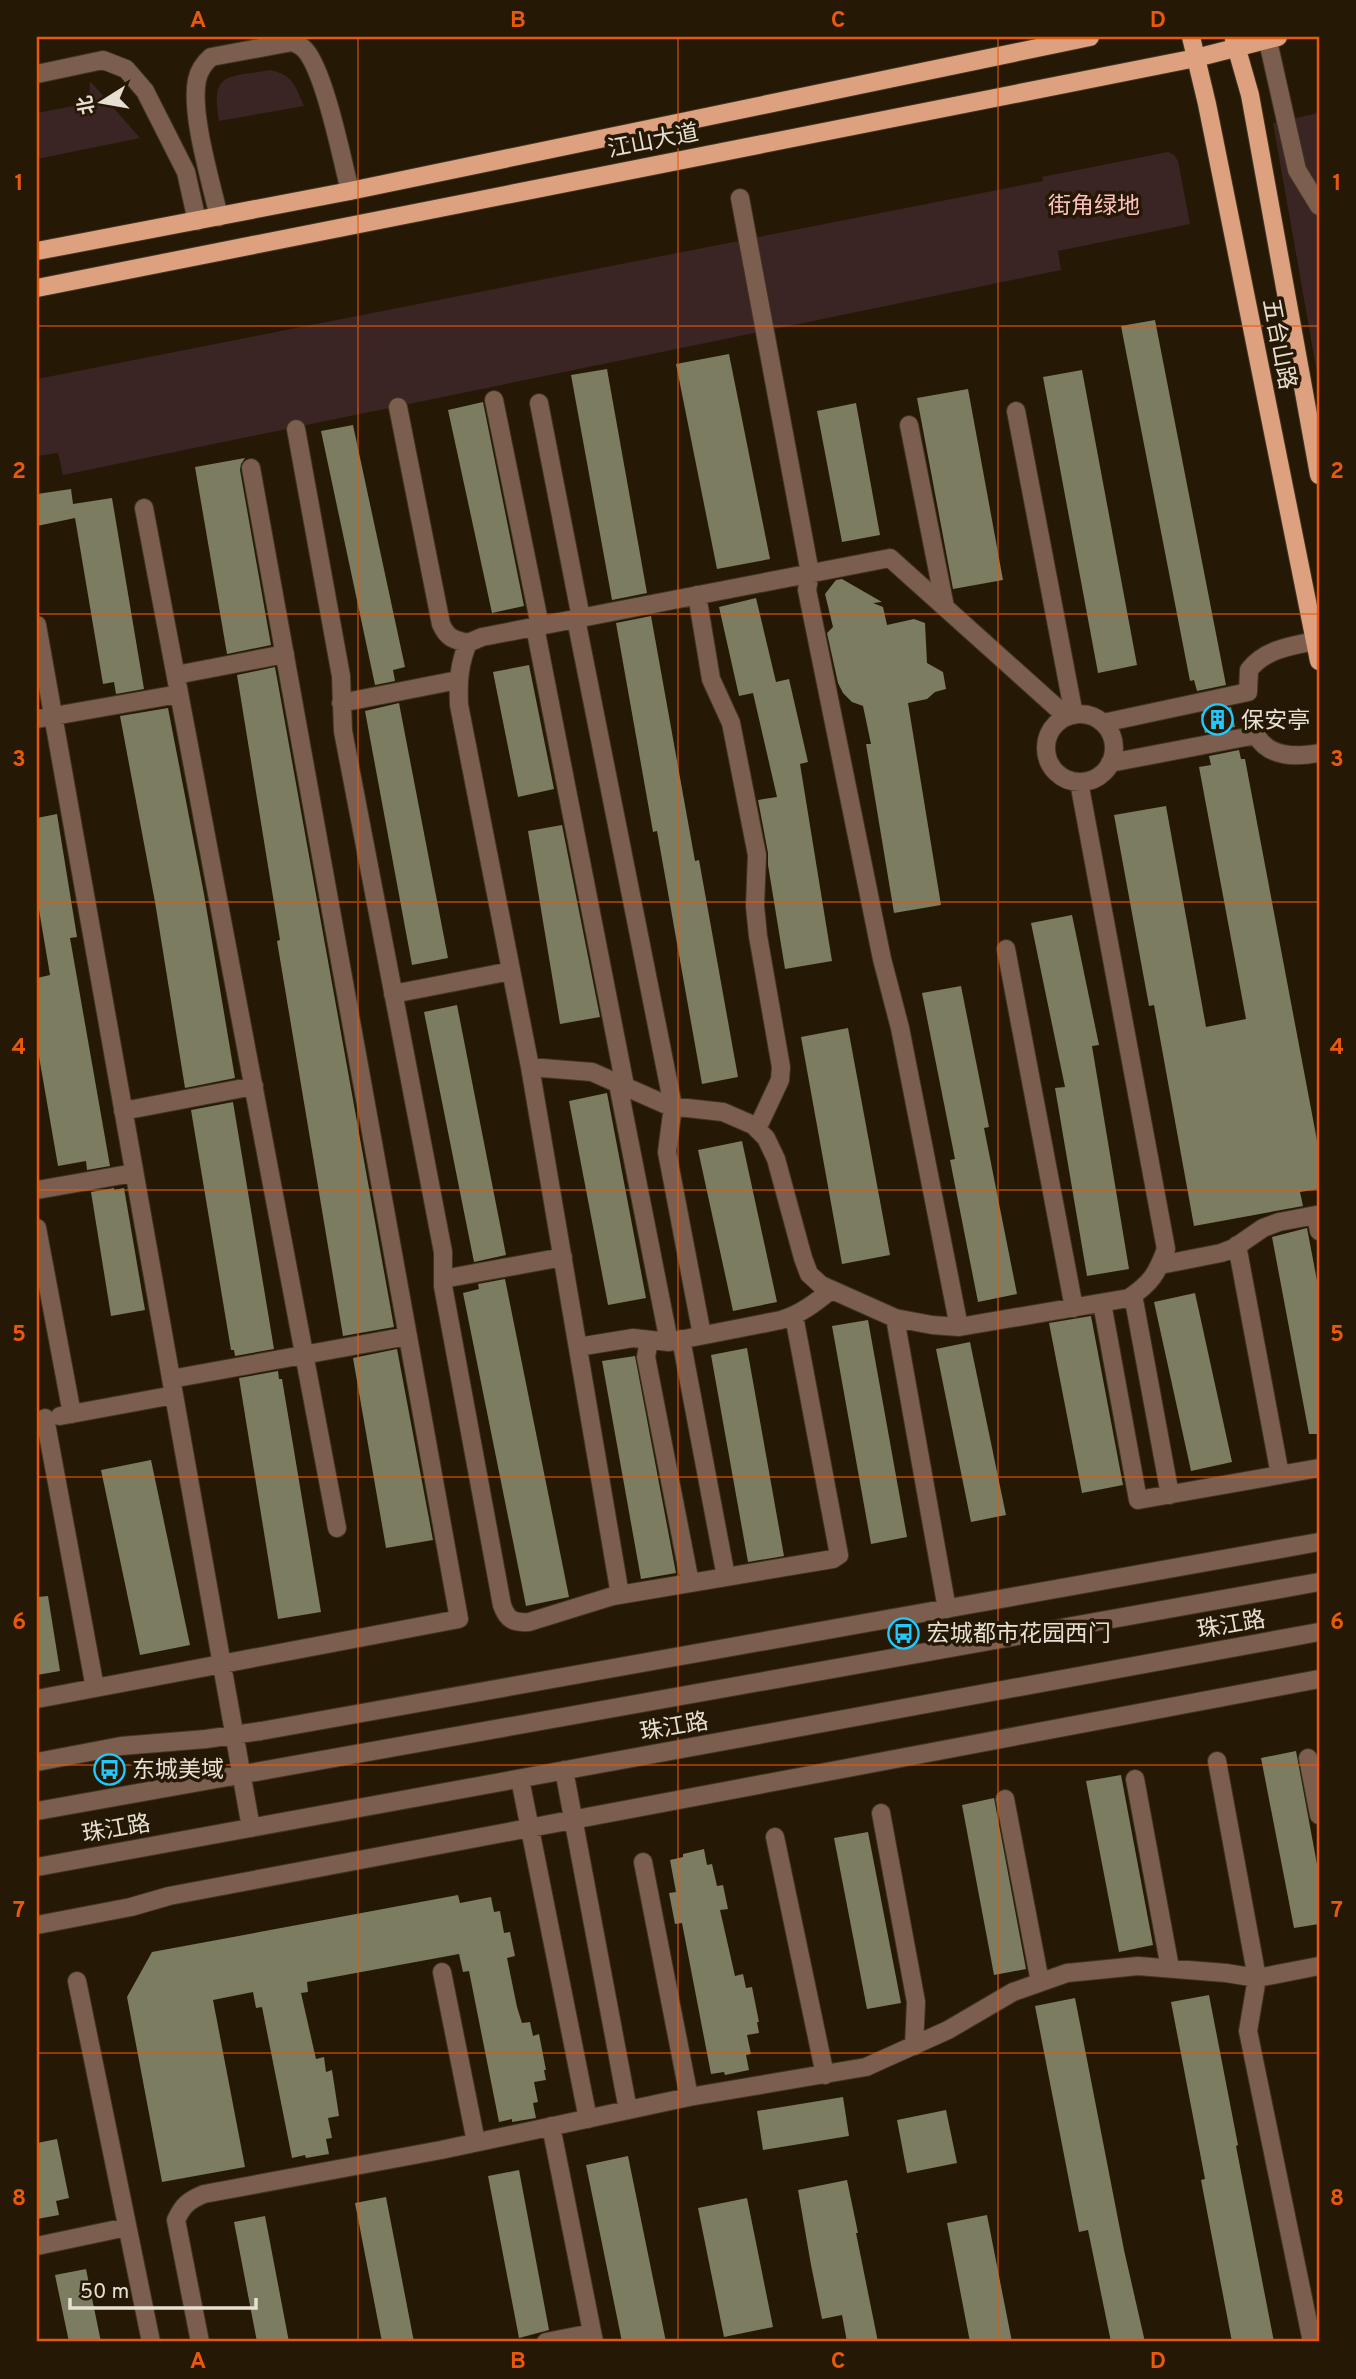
<svg xmlns="http://www.w3.org/2000/svg" width="1356" height="2379" font-family="Overpass,'Noto Sans SC',sans-serif">
<style>
.green{fill:#3a2424}
.building{fill:#7b7c60}
.lines{fill:none;stroke-linecap:round;stroke-linejoin:round}
.minor-casing{stroke:#403522;stroke-width:20}
.major-casing{stroke:#403522;stroke-width:20}
.minor{stroke:#7b5e4e;stroke-width:18}
.major{stroke:#dea180;stroke-width:18}
.grid{fill:none;stroke:#e8590c;stroke-width:2;stroke-opacity:0.55}
.labels{text-anchor:middle;stroke-width:7;stroke-linejoin:round;paint-order:stroke}
.street-label{font-size:23px;fill:#e7dfd3;stroke:#251905}
.park-label{font-size:23px;fill:#ffc1bf;stroke:#251905}
.poi-label{font-size:23px;fill:#e7dfd3;stroke:#251905;text-anchor:start}
.neatline{fill:none;stroke:#e8590c;stroke-width:2.5}
.grid-label{font-size:23px;text-anchor:middle;font-weight:bold;fill:#e8590c}
</style>
<rect width="100%" height="100%" fill="#251905"/>
<path class="green" d="M270,70c24,5 25,16 34,36l-85,15c-9,-51 10,-43 51,-51z
M90,81l50,57 -103,21v-46l52,-10z
M1319,113v271l-46,-261z
M1168,152l6,3 4,6 12,63 -132,27 3,19 -998,205 -5,-22 -21,3v-77l1006,-198 -1,-4z"/>
<path class="building" d="M1155,320l71,365 -29,6 -3,-11 -4,1 -69,-355z
M729,354l41,205 -53,10 -41,-205z
M607,369l40,224 -35,7 -41,-225z
M1082,370l55,295 -39,8 -55,-296z
M968,389l35,191 -50,9 -36,-191z
M483,402l41,204 -32,7 -44,-203z
M856,403l24,132 -38,7 -25,-131z
M353,425l52,242 -12,3 2,11 -20,4 -54,-254z
M245,458l-4,6 -1,6 31,175 -44,9 -32,-187z
M71,489l2,15 39,-6 32,191 -28,5 -2,-12 -11,2 -28,-166 -38,8v-32z
M842,579l40,23 -9,1 10,4 4,18 27,-6 11,4 2,40 16,9 3,17 -11,3 -8,7 -19,4 33,202 -47,8 -28,-169h5l-8,-38 -11,-4 -9,-9 -5,-10 -11,-50 6,-6 -8,-33 11,-14z
M756,598l20,84 13,-3 19,83 -8,2 32,197 -47,8 -17,-104v-12l-10,-53 19,-3 -24,-104 -14,3 -20,-89z
M651,616l44,245 4,-1 39,217 -36,7 -45,-253 -4,1 -37,-209z
M529,665l25,124 -36,8 -25,-125z
M275,667l119,660 -51,9 -66,-395 3,-1 -43,-265z
M399,703l49,255 -36,7 -47,-254z
M1231,707l4,20 -30,6 -4,-19z
M168,708l36,186 31,184 -50,10 -30,-186 -35,-186z
M1239,750l2,9h4l74,392v38l-19,3 3,14 -109,20 -40,-221 -5,1 -35,-191 52,-9 40,221 40,-8 -47,-252 12,-2 -2,-9z
M57,814l20,123 -7,1 40,228 -23,4 -1,-9 -28,5 -21,-121v-67l13,-3 -13,-77v-80z
M562,825l38,192 -40,7 -32,-193z
M1072,915l27,130 -7,1 37,223 -42,7 -32,-188 10,-1 -34,-164z
M961,986l28,141 -5,1 33,166 -39,8 -28,-142 5,-1 -33,-166z
M457,1005l49,250 -32,7 -50,-250z
M848,1028l42,227 -48,9 -41,-227z
M607,1093l39,205 -38,7 -39,-204z
M233,1102l41,247 -39,7 -1,-6h-3l-40,-240z
M742,1141l35,161 -44,9 -35,-161z
M114,1188v2l10,-2 21,122 -34,6 -20,-124z
M1307,1228l12,63v143h-10l-37,-197z
M505,1279l64,318 -43,9 -63,-313 16,-4 -1,-5z
M1195,1293l37,169 -41,9 -37,-169z
M1091,1316l32,169 -41,8 -33,-170z
M868,1320l39,217 -36,7 -39,-218z
M970,1342l36,173 -35,7 -35,-173z
M747,1348l37,208 -36,6 -37,-207z
M397,1349l36,191 -47,8 -33,-190z
M635,1356l41,217 -35,6 -39,-218z
M278,1371l1,8h3l39,233 -43,7 -39,-241z
M151,1460l39,185 -50,10 -39,-185z
M48,1596l12,75 -23,4v-78z
M1296,1751l23,124v49l-25,4 -33,-170z
M1121,1775l32,170 -34,7 -33,-171z
M994,1798l32,171 -32,6 -32,-170z
M868,1832l33,171 -34,6 -33,-171z
M704,1849l3,16 5,-1 5,22 6,-1 5,24 -8,1 15,66 8,-2 3,14 6,-1 7,35h-2l2,11 -12,2 4,19 -5,1 3,15 -24,5 -1,-3 -13,2 -29,-151 -7,1 -6,-31 7,-1 -6,-32 13,-3v-3z
M458,1895l2,8 31,-6 3,15 6,-1 4,22 6,-1 5,24 -8,2 10,49 5,16 8,-1 3,14 6,-2 7,36h-2l2,10 -12,2 4,20 -5,1 3,15 -24,4v-3l-13,3 -30,-151 -6,1 -4,-18 -152,28 1,10 -7,1 15,66 8,-2 2,15 6,-2 7,46 -11,2 4,20 -6,1 3,15 -23,4 -1,-3 -13,3 -30,-151 -6,1 -3,-16 -40,8 32,167 -83,15 -35,-185 25,-45z
M1209,1995l29,150 -2,1 38,196h-42l-31,-162 4,-1 -34,-177z
M1075,1998l49,252 21,92h-34l-23,-112 -9,2 -44,-226z
M843,2097l6,39 -86,14 -6,-39z
M946,2110l11,53 -50,10 -10,-53z
M57,2139l12,59 -13,3 3,14 -22,4v-76z
M628,2156l38,186h-44l-36,-177z
M519,2170l30,160 -30,8 -31,-162z
M847,2180l11,53h-2l22,109h-31l-5,-27 -20,4 -11,-54 -13,-75z
M386,2197l28,145h-32l-27,-139z
M747,2198l26,129 -49,10 -26,-129z
M987,2215l25,127h-42l-23,-119z
M265,2216l24,126h-32l-23,-120z
M86,2269l15,73h-32l-14,-67z"/>
<g class="lines">
<defs>
<path id="minor" d="M1267,37l30,133 22,36
M37,74l66,-14 23,9 19,22 41,81 11,49
M740,198l70,375 -3,17 75,369 18,69 59,299
M219,217c-8,-35 -29,-104 -22,-137 2,-10 6,-16 14,-23l81,-15c6,2 10,4 14,9 19,23 36,108 44,140
M494,400l46,226
M539,403l42,215
M398,407l43,217c6,14 13,16 27,19
M1016,411l58,304
M909,425l36,182
M296,429l45,247 2,55 100,521v34l59,319c5,15 12,18 27,17l84,-26 220,-37 6,-4 -45,-239
M144,508l193,1020
M697,595l14,84 20,44 26,132 -2,51 3,30 23,131 -1,13 -23,49
M576,619l97,487 -6,46 35,183
M37,625l214,1203
M535,627l90,459
M176,675l109,-21
M341,703l117,-23
M1046 748a34 34 0 1 1 68 0a34 34 0 1 1-68 0Z
M37,719l142,-25
M1103,723l145,-31 1,-22c16,-21 42,-24 66,-29
M1110,763l146,-28c13,23 40,22 63,18
M1006,949l68,359
M393,994l118,-23
M530,1067l62,5 77,34 54,6 30,13 13,13 10,21 27,99 6,16 12,11 74,33 37,7 27,2 170,-29c22,-15 28,-24 37,-49l-87,-467
M618,1084l51,258
M123,1111l131,-25
M37,1190l97,-17
M37,1228l35,186
M1237,1245l43,230
M1160,1265l61,-12 13,-5 29,-20 16,-6 37,-7 3,16
M443,1279l120,-22
M1133,1295l37,200
M1102,1303l36,197 181,-32
M895,1318l52,291
M681,1339l45,238
M649,1340l-3,17 44,226
M578,1347l55,-9 36,4 112,-22c20,-6 34,-17 50,-30
M171,1379l237,-43
M60,1416l114,-21
M45,1418l50,270
M620,1595l-90,-528 -71,-362c-1,-23 0,-41 9,-62l14,-6 408,-79 177,159
M37,1699l422,-80 -208,-1151
M1308,1758l11,57
M1217,1761l40,217 -9,53 64,311
M37,1762l84,-16 85,-7 55,-8 1058,-189
M564,1770l64,340
M520,1779l68,340
M1135,1779l35,189
M1005,1799l35,183
M37,1811l1282,-229
M881,1813l35,189 -2,44
M775,1837l50,238
M643,1862l46,235
M37,1867l1282,-235
M37,1925l94,-18 38,-11 1150,-217
M442,1972l34,170
M77,1981l74,361
M551,2126l43,216
M37,2246l90,-19
M200,2342l-24,-122c7,-15 13,-20 28,-26l237,-44 248,-53 177,-30 82,-37 65,-38 54,-19 71,-7 88,7 31,5 62,-12
M546,2342l46,-9"/>
<path id="major" d="M1191,37l16,67 112,557
M1234,39l16,56 69,380
M37,251l313,-60 740,-154
M37,288l1159,-230 82,-21"/>
</defs>
<use href="#minor" class="minor-casing"/>
<use href="#major" class="major-casing"/>
<use href="#minor" class="minor"/>
<use href="#major" class="major"/>
</g>
<path class="grid" d="M358,37v2305M678,37v2305M998,37v2305M37,326h1282M37,614h1282M37,902h1282M37,1190h1282M37,1477h1282M37,1765h1282M37,2053h1282"/>
<defs>
<symbol id="building-ring" viewBox="-11 -11 22 22"><circle r="9.5" fill="#251905" stroke="#22c9fd" stroke-width="1.5"/><path d="M-4-6H4V6H1V3H-1V6H-4ZM-2.5-4.3h1.7v1.8h-1.7ZM.8-4.3h1.7v1.8H.8ZM-2.5-1h1.7V.8h-1.7ZM.8-1h1.7V.8H.8Z" fill="#22c9fd"/></symbol>
<symbol id="bus-ring" viewBox="-11 -11 22 22"><circle r="9.5" fill="#251905" stroke="#22c9fd" stroke-width="1.5"/><path d="M-5-6H5V4H4V6H2V4H-2V6H-4V4H-5ZM-3.5-4V0h7V-4ZM-3.5 1.2v1.5H-2V1.2ZM2 1.2v1.5H3.5V1.2Z" fill="#22c9fd"/></symbol>
</defs>
<g fill-rule="evenodd">
<use href="#building-ring" x="1200" y="702" width="35" height="35"/>
<use href="#bus-ring" x="886" y="1616" width="35" height="35"/>
<use href="#bus-ring" x="92" y="1752" width="35" height="35"/>
</g>
<g class="labels">
<g class="street-label">
<text transform="translate(653 140) rotate(-11)" y="8">江山大道</text>
<text transform="translate(1280 344) rotate(79)" y="8">五台山路</text>
<text transform="translate(1231 1624) rotate(-10)" y="8">珠江路</text>
<text transform="translate(674 1726) rotate(-10)" y="8">珠江路</text>
<text transform="translate(116 1828) rotate(-10)" y="8">珠江路</text>
</g>
<g class="park-label">
<text x="1094" y="213">街角绿地</text>
</g>
<g class="poi-label">
<text x="1241" y="728">保安亭</text>
<text x="927" y="1641">宏城都市花园西门</text>
<text x="132" y="1777">东城美域</text>
</g>
</g>
<rect width="1356" height="2379" fill="none" stroke="#251905" stroke-width="77"/>
<g transform="translate(102 102) rotate(259)" stroke="#251905" stroke-width="5" paint-order="stroke">
<path d="M0-5L12 26L0 18L-12 26Z" fill="#e7dfd3"/>
<text y="-10" font-size="19" font-weight="bold" text-anchor="middle" fill="#e7dfd3">北</text>
</g>
<path d="M70 2298v10h186v-10" fill="none" stroke="#e7dfd3" stroke-width="3.5"/>
<text x="80" y="2298" font-size="21" fill="#e7dfd3" stroke="#251905" stroke-width="5" paint-order="stroke">50 m</text>
<rect x="38" y="38" width="1280" height="2302" class="neatline"/>
<g class="grid-label">
<text x="198" y="27">A</text>
<text x="518" y="27">B</text>
<text x="838" y="27">C</text>
<text x="1158" y="27">D</text>
<text x="19" y="190">1</text>
<text x="1337" y="190">1</text>
<text x="19" y="478">2</text>
<text x="1337" y="478">2</text>
<text x="19" y="766">3</text>
<text x="1337" y="766">3</text>
<text x="19" y="1054">4</text>
<text x="1337" y="1054">4</text>
<text x="19" y="1341">5</text>
<text x="1337" y="1341">5</text>
<text x="19" y="1629">6</text>
<text x="1337" y="1629">6</text>
<text x="19" y="1917">7</text>
<text x="1337" y="1917">7</text>
<text x="19" y="2205">8</text>
<text x="1337" y="2205">8</text>
<text x="198" y="2368">A</text>
<text x="518" y="2368">B</text>
<text x="838" y="2368">C</text>
<text x="1158" y="2368">D</text>
</g>
</svg>
